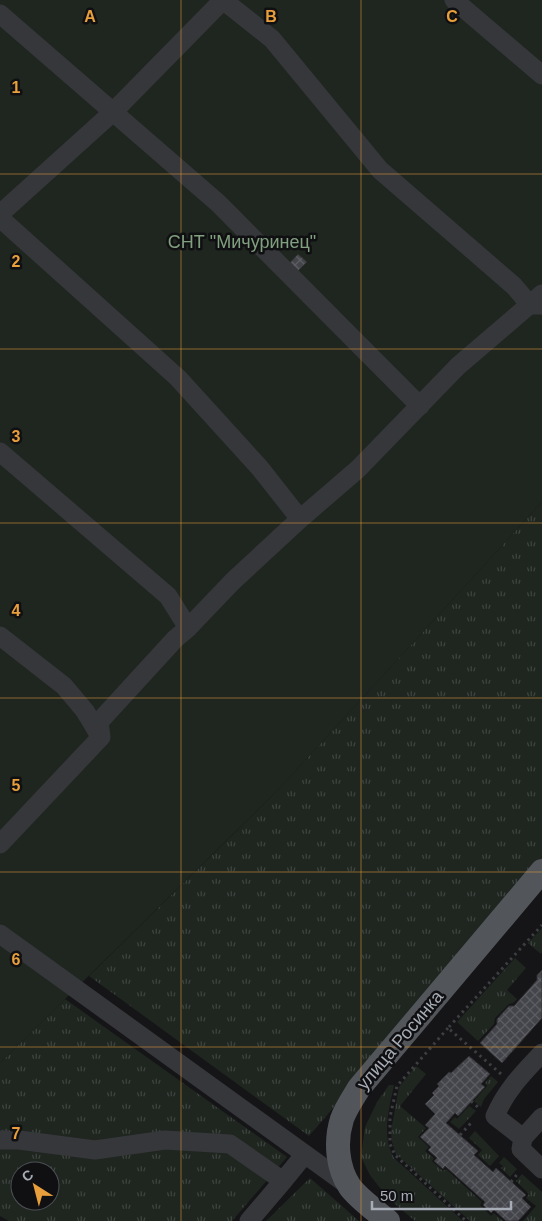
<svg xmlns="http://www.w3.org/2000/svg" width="542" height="1221" font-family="Helvetica,sans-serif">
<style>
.grass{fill:url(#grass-tufts);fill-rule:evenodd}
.garden{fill:#1f2620}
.building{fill:url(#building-cross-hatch);stroke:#2f2f32}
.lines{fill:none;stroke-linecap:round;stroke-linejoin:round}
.path{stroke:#3c3e42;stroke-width:3;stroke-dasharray:2.5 4;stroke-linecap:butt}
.minor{stroke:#36373b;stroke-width:19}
.major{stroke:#52555a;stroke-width:24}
.grid{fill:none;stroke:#e89f3c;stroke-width:1;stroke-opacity:0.55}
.labels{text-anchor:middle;stroke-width:5;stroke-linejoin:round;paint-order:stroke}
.park-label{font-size:18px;fill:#80a07f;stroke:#101012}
.street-label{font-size:18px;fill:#a7adb6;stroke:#101012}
.grid-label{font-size:16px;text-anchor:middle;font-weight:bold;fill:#e89f3c;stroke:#101012;stroke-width:5;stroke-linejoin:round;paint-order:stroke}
</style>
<defs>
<pattern id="grass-tufts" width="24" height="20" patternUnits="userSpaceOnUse" patternTransform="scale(1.25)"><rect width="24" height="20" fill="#1f2620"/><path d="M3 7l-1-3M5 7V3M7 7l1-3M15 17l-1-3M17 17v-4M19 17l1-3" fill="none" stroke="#3d433e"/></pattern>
<pattern id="building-cross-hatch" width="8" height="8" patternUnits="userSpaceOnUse" patternTransform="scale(1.25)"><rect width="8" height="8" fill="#44454a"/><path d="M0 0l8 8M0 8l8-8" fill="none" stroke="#5c5d62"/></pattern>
</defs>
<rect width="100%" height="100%" fill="#151517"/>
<path class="grass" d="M542,502v364l-233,270 -220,-160 188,-185z
M542,928v24l-1,2 -13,-11z
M515,958l11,10 -19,22 10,9 -4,4 -4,1 -14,14 -1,6 -16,17 -21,-19z
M65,999l222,158 -55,64h-223l-9,-5v-153zM20,1171h30v30h-30z
M416,1066l10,8 -26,32 26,22 -8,9 11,10 -4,4 9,7 -2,3 11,10 3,-2 36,33 -2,3 11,11 3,-3 9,8h-33l-74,-67 -4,-12 -1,-11 8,-44z
M491,1076l7,6 -14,17 -3,8 -7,-6 13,-15 -2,-3z
M389,1085h5c-5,25 -13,49 0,73l69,63h-48l-28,-24 -17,-22 -9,-18 4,-30 12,-25z
M469,1106l7,5 -17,18 -9,-7 5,-5 2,2z
M475,1131l24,25 -9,10 -12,-11 4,-5 -13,-12z
M504,1157l13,12 -7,8 -9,-9 2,-2 -4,-3z
M522,1174l20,18v29h-19l13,-15 -10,-8 3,-4 -13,-13z
M310,1178l49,43h-93z"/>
<path class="garden" d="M0,0h542v502l-265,289 -277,272z"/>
<path class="building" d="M298,254l9,8 -14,14 -8,-8z
M542,970v48l-40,45 -22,-20 17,-19v-5l12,-13h5l23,-26v-5z
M469,1056l21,18 -9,10 4,3 -27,29 -3,-3 -9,10 32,28 -4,4 19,17 3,-4 30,27 -4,3 9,9 -13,14h-12l-12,-11 -3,3 -8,-8 2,-3 -40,-36 -2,3 -9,-8 3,-3 -9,-8 3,-3 -11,-10 9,-9 -4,-3 10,-11 -10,-10 9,-9 -2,-2 7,-7 -2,-2 12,-12 2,1z"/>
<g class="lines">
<path class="path" d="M448,1028l-51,58 -7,31v27l5,11 71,66
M501,1074l-53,-46 94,-103
M471,1101l8,7
M460,1135l11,-12
M511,1182l8,-10"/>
<path class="minor" d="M223,0l49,39 108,131 134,116 16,19h11
M454,0l88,75
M0,14l218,189 202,203
M0,214l113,-102 110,-112
M0,218l178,160 81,89 41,52
M0,452l168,144 20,32
M0,636l64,50 21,25 15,25
M0,844l101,-107 -2,-15 76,-83 13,-11 45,-47 67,-62 58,-50 100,-103 84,-72
M0,934l349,252
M542,1053c-18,19 -36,37 -47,63l28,22 -2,11 21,20
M523,1138l19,-21
M0,1140h19l76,10 70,-10 65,4 53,37 22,-27
M249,1221l34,-40"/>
<path class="major" d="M388,1221c-12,-10 -29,-22 -38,-34 -13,-19 -15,-46 -8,-68 4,-11 11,-21 17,-31l183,-217"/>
</g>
<path class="grid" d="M181,0v1221M361,0v1221M0,174h542M0,349h542M0,523h542M0,698h542M0,872h542M0,1047h542"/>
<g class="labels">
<g class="park-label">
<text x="242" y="248">СНТ "Мичуринец"</text>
</g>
<g class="street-label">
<text transform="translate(400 1040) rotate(-50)" y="6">улица Росинка</text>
</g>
</g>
<g class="grid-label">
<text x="90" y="22">A</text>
<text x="271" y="22">B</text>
<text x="452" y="22">C</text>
<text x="16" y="93">1</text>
<text x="16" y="267">2</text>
<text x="16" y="442">3</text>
<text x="16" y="616">4</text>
<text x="16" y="791">5</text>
<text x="16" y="965">6</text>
<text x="16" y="1139">7</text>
</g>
<g transform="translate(35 1186) rotate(324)"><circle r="24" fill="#101012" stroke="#4c4f54"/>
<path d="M0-4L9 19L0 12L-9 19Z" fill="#e89f3c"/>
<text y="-8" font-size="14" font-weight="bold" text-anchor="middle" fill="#a7adb6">С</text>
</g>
<path d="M372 1201v8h139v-8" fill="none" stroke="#a7adb6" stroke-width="2.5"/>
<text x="380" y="1201" font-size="15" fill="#a7adb6" stroke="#101012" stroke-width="4" paint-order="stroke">50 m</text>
</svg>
